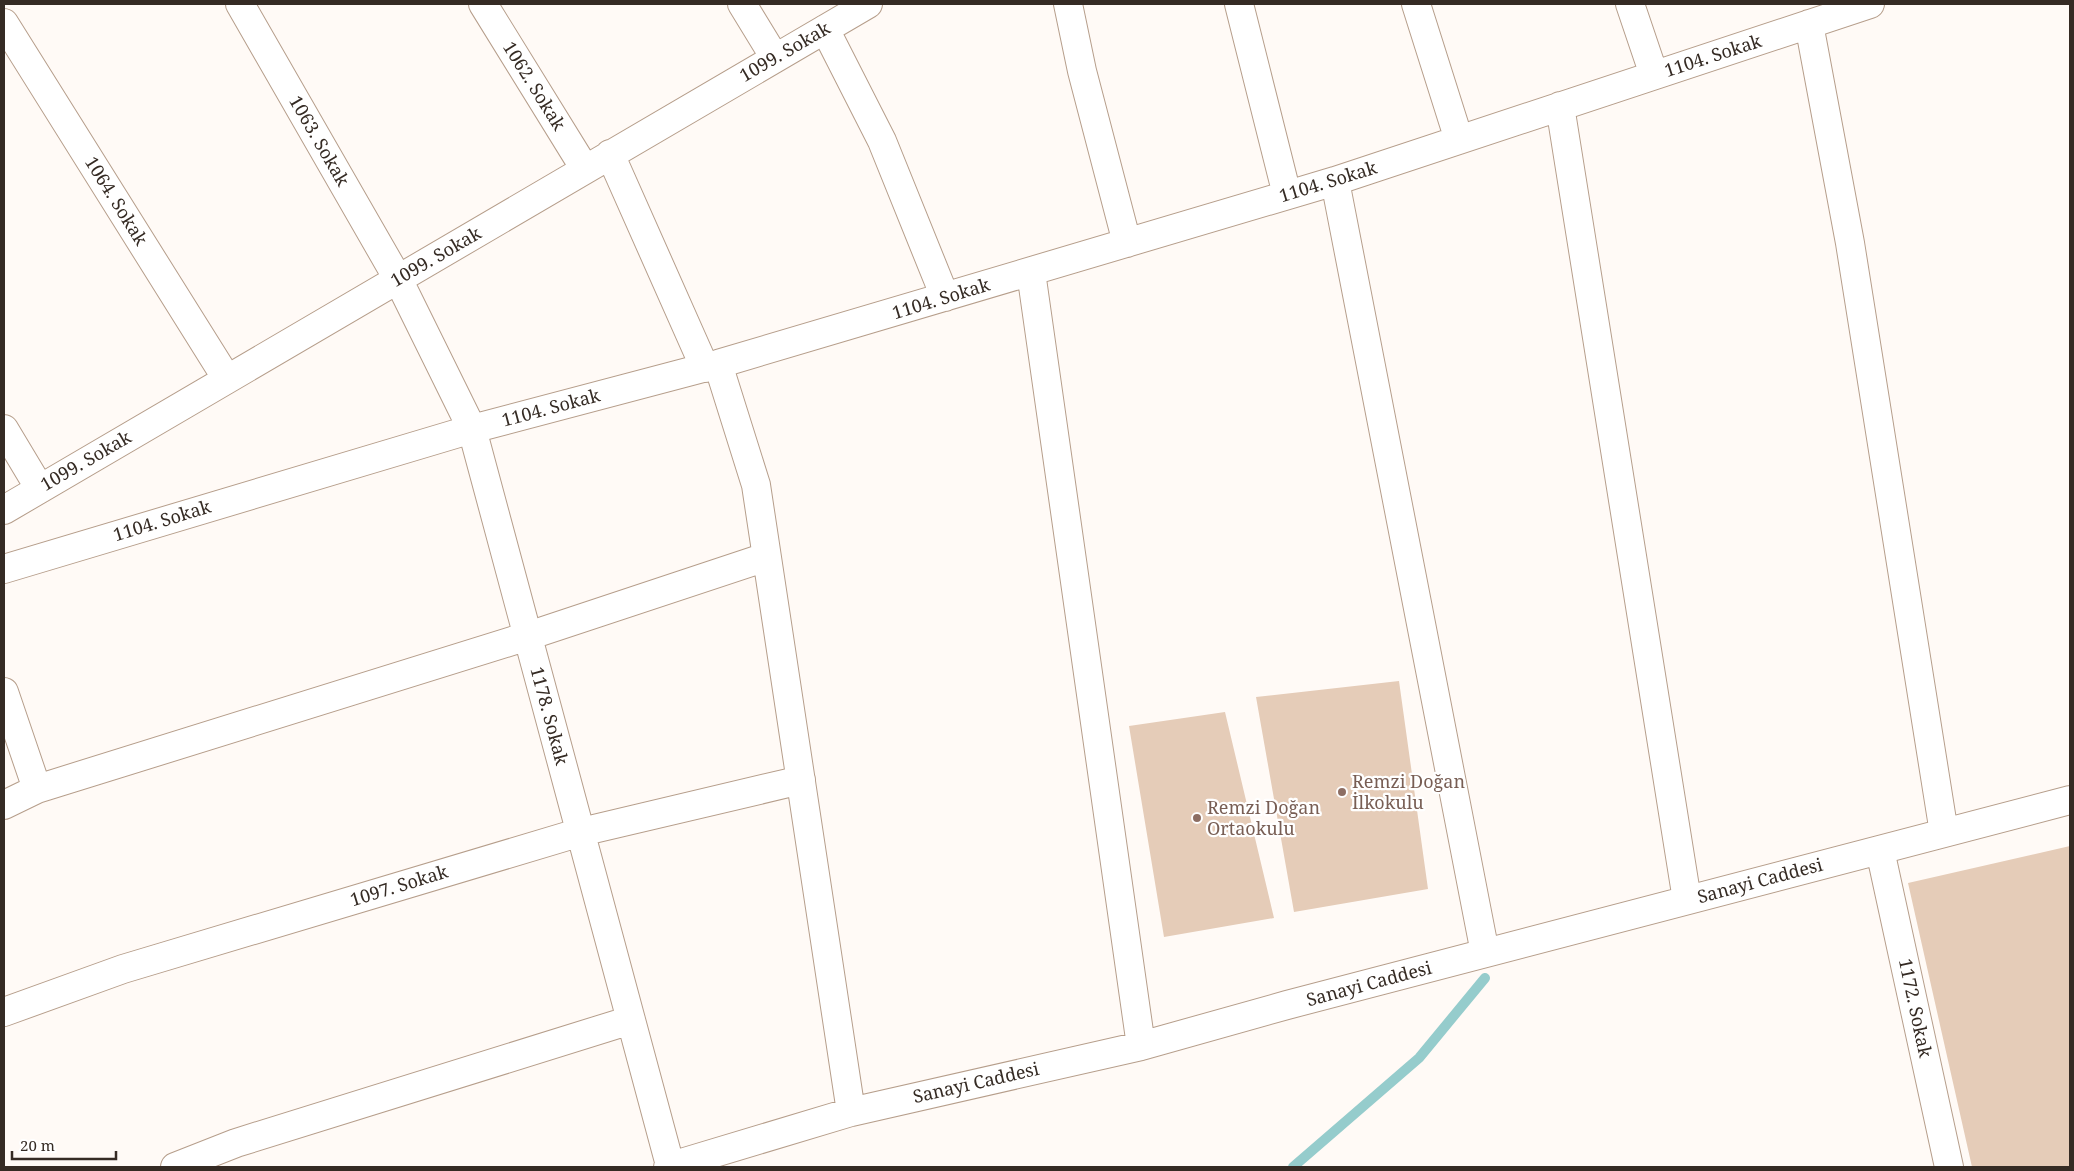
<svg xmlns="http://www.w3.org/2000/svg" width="2074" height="1171" font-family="'Noto Serif',serif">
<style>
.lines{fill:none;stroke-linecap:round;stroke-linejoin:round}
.stream{stroke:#95cccc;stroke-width:10}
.building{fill:#e5ccb8}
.minor-casing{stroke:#b69e8b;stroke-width:30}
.minor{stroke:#fff;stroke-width:28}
.education-dot{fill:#8d6e63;stroke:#fff;stroke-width:2}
.labels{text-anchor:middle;stroke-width:4.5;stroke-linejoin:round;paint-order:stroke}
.street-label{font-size:18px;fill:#352b24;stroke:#fff}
.education-label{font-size:18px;fill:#785e54;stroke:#fff;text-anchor:start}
</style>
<rect width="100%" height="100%" fill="#fffaf6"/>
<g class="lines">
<path class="stream" d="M1293,1167l126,-109 66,-80"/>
</g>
<path class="building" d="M1399,681l29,208 -134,23 -38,-215z
M1225,712l49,206 -110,19 -35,-211z
M2070,846v321h-98l-64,-284z"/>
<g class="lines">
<defs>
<path id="minor" d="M240,4l158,275 74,150 198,736
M483,4l102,165
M742,4l33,54
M1068,4l14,67 45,172
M1239,4l48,191
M1416,4l43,136
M1630,4l24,71
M4,23l223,356
M1809,24l41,219 94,590
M825,29l57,112 63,156
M1560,106l127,794
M610,154l95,214
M1335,181l150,772
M1031,272l110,774
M718,364l38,121 95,627
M4,429l36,60
M4,510l864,-506
M4,569l468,-140 246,-65 617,-183 535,-177
M4,692l33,97
M4,805l33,-16 491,-153 238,-79
M1880,850l69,317
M4,1012l119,-43 458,-137 220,-52
M175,1167l61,-24 395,-123
M668,1167l183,-55 290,-66 146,-41 783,-205"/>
</defs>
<use href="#minor" class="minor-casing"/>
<use href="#minor" class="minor"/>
</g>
<g class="education-dot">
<circle cx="1342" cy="792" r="5"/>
<circle cx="1197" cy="818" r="5"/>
</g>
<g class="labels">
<g class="street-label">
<text transform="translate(785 52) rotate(-30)" y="6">1099. Sokak</text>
<text transform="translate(1713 56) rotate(-18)" y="6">1104. Sokak</text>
<text transform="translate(534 86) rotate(58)" y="6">1062. Sokak</text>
<text transform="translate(319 141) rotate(60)" y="6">1063. Sokak</text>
<text transform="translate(1328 182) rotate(-17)" y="6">1104. Sokak</text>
<text transform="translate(116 201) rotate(58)" y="6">1064. Sokak</text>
<text transform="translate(436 257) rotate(-30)" y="6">1099. Sokak</text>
<text transform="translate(941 299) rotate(-17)" y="6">1104. Sokak</text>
<text transform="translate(551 408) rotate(-15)" y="6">1104. Sokak</text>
<text transform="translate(86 461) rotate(-30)" y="6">1099. Sokak</text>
<text transform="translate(162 521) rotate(-17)" y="6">1104. Sokak</text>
<text transform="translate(549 716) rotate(75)" y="6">1178. Sokak</text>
<text transform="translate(1760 881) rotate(-15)" y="6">Sanayi Caddesi</text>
<text transform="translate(399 886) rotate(-17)" y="6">1097. Sokak</text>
<text transform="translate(1369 984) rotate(-15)" y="6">Sanayi Caddesi</text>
<text transform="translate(1915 1008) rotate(78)" y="6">1172. Sokak</text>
<text transform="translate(976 1083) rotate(-13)" y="6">Sanayi Caddesi</text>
</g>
<g class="education-label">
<text x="1352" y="788">Remzi Doğan<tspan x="1352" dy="21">İlkokulu</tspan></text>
<text x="1207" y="814">Remzi Doğan<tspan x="1207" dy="21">Ortaokulu</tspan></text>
</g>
</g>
<rect width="2074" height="1171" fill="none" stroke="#352b24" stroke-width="10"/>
<path d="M12 1151v8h104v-8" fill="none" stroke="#352b24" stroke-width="2.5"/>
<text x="20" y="1151" font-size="15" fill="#352b24" stroke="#ffffff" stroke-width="4" paint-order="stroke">20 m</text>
</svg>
